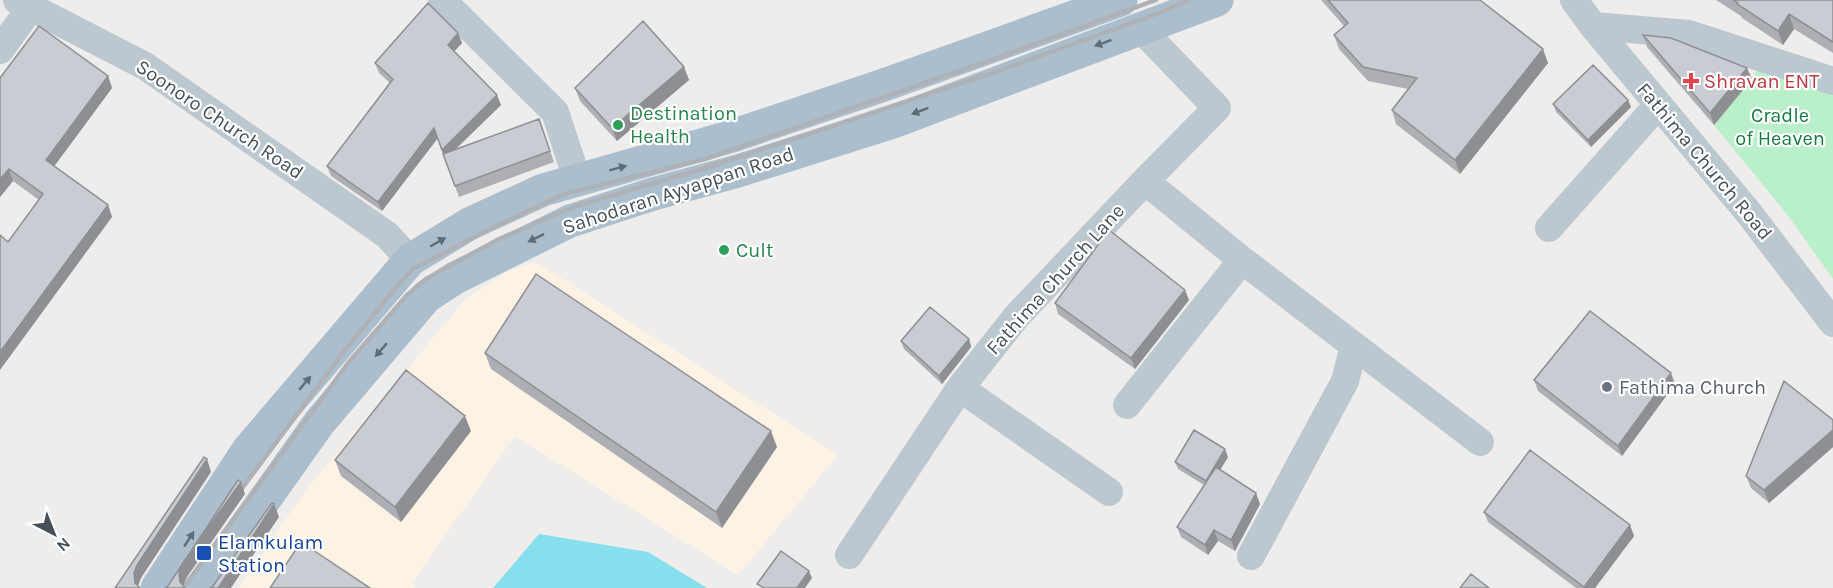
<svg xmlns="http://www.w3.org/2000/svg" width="1833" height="588" font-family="Karla,sans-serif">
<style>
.commercial{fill:#fcf3e4}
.green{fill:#b9efc9}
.water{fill:#85dfed}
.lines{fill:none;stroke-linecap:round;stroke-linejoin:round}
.minor{stroke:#bcc8cf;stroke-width:28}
.major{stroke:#abbecd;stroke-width:33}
.rail{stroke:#aeb2b7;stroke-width:4.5}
.wall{fill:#adafb5}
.shaded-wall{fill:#8d8f93}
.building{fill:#c9ccd2;stroke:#8d8f93;stroke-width:1.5}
.oneway{fill:#5e6c77}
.health-dot{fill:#e0444e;stroke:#fff;stroke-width:2}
.leisure-dot{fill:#2e9e5b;stroke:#fff;stroke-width:2}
.worship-dot{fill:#6b7280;stroke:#fff;stroke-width:2}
.transit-dot{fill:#1a4fb4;stroke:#fff;stroke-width:2}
.labels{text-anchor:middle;stroke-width:4.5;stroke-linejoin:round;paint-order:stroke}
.health-label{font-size:20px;fill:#be3a42;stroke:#fff;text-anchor:start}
.leisure-label{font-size:20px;fill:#27864d;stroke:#fff;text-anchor:start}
.park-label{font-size:20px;fill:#147c40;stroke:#fff}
.street-label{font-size:20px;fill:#44515a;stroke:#fff}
.worship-label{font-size:20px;fill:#5b616d;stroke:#fff;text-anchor:start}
.transit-label{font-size:20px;fill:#164399;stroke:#fff;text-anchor:start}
</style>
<rect width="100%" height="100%" fill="#efecec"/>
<path class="commercial" d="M536,262l302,193 -100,120 -223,-139 -104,148 4,4h-176l64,-94 161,-193 42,-29z"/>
<path class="green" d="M1761,66l72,26v187l-47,-66 -72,-88z"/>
<path class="water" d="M539,534l109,18 59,36h-214z"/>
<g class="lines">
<path class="minor" d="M17,0l128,66 242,169 23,25
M442,0l113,112 22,67
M1574,0l19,26 155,186 85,111
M1593,26l96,8 144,47
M0,50l31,-43
M1145,181l97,79 238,182
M1549,228l109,-123
M960,388l149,104
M1127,405l115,-145
M849,555l111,-167 57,-72 128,-135 72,-73 -76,-79
M1251,556l94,-175 9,-35"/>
<path class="major" d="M157,588l91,-138 162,-190 59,-36 74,-34 186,-53 152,-51 240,-86
M202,588l117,-165 107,-126 29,-19 115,-57 83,-27 85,-23 155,-49 324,-122"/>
<path class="rail" d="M234,499l108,-145 50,-62 21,-23 77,-40 74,-35 141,-35 286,-99 165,-60
M183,588l165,-225 59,-68 19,-16 73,-40 77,-33 133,-39 289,-96 164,-59 26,-12"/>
</g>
<path class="wall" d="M1321,0h159l68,63 -88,111 -64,-50 -4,-14 16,-21 -40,-8 -29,-32 -5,-14 10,-9z
M1716,0h117v53l-39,-24 -11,16 -41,-27 -1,-2z
M458,33l4,10 -8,8 47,54 -46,45 84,-31 15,43 -95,35 -22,-59 -55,73 -51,-35 -4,-10 63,-83 -11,-10 -4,-10z
M1643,35l109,44 -38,46 -67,-78z
M684,67l5,13 -72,61 -37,-40 -5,-13z
M108,76l4,12 -58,78 54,39 4,12 -104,25 31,-42 -26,-19 -13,16v-119z
M1628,100l3,7 -40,40 -35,-35 -3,-8z
M1189,300l-54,69 -77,-55 -3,-11z
M969,339l2,8 -29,37 -38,-35 -3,-8z
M485,353l292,94 -55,81 -231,-159z
M1534,380l141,4 -53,72 -84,-65z
M1833,420v27l-64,56 -18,-15 -5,-12z
M471,431l-70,91 -60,-46 -6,-16z
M1228,457l-8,13 40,34 -25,47 -17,-10 -10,14 -27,-18 -4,-10 27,-42 -26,-16 -3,-7z
M1484,512l146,13 4,11 -39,52h-19l-88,-66z"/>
<path class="shaded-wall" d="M1789,14l5,15 -11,16 -5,-14z
M458,33l4,10 -11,12 -3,-10z
M1543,49l5,14 -88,111 -5,-14z
M684,67l5,13 -72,61 -5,-13z
M1747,68l5,11 -38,46 -4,-12z
M108,76l4,12 -62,84 -4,-12z
M497,95l4,10 -56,54 -3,-9z
M1628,100l3,7 -40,40 -3,-7z
M434,128l4,10 -56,73 -4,-9z
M9,169l4,12 -13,16v-18z
M108,205l4,12 -112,153v-18z
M1185,290l4,10 -54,69 -4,-11z
M969,339l2,8 -29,37 -3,-8z
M1671,373l4,11 -53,72 -4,-10z
M465,416l6,15 -70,91 -6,-15z
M1833,430v17l-64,56 -5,-13z
M771,431l6,16 -55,81 -6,-16z
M1225,449l3,8 -19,31 -3,-7z
M207,459l4,13 -70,106 -3,8 -3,-3 -1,-10 3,-8z
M241,482l4,12 -58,83 -4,9 1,2 -4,-6 -1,-9 3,-9z
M1256,493l4,11 -25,47 -4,-11z
M274,504l5,13 -48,71h-13z
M1630,525l4,11 -39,52h-10l-1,-1z
M1214,530l4,11 -10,14 -3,-10z
M809,571l3,7 -7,10h-8z"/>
<path class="building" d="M1328,0h152l63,49 -88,111 -63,-50 25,-32 -54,-11 -29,-32 14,-12z
M1734,0h99v42l-44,-28 -11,17 -41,-27 1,-1z
M428,3l30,30 -10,12 49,50 -55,55 -8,-22 -56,74 -51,-36 66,-87 -18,-16z
M643,21l41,46 -72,61 -37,-40z
M39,26l69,50 -62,84 62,45 -108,147v-117l8,7 35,-48 -34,-25 -9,10v-101z
M1643,35l28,3 76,30 -37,45z
M1593,65l35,35 -40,40 -35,-36z
M539,119l11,32 -95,35 -12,-32z
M1109,230l76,60 -54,68 -76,-55z
M536,274l235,157 -55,81 -231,-159z
M930,307l39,32 -30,37 -38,-35z
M1590,311l81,62 -53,73 -84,-66z
M406,370l59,46 -70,91 -60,-47z
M1784,381l49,39v10l-69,60 -18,-14z
M1194,430l31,19 -19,32 -31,-19z
M1530,450l100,75 -46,62 -100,-75z
M204,457l3,2 -70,106 -3,8 1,10 5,5h-25z
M1216,467l40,26 -25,47 -17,-10 -9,15 -28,-18z
M238,480l3,2 -59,82 -3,9 1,9 5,6h-20l3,-2z
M272,503l2,1 -56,84h-8l3,-2z
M301,542l69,46h-100z
M781,551l28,20 -12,17h-33l-7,-4z
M1471,574l18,14h-29z"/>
<defs><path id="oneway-solid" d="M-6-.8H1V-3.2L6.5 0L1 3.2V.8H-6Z" transform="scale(1.5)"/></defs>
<g class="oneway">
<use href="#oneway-solid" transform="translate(1103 43) rotate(160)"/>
<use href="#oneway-solid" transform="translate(920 111) rotate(159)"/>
<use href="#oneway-solid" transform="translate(618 168) rotate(-15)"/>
<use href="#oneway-solid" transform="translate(536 238) rotate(154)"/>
<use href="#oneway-solid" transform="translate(438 242) rotate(-30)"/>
<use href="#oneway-solid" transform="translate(381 350) rotate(131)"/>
<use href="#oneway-solid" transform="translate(305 383) rotate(-50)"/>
<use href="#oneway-solid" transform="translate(189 539) rotate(-57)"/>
</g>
<path class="health-dot" d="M1688 72h6v6h6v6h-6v6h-6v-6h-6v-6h6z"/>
<g class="leisure-dot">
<circle cx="618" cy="125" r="6"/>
<circle cx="724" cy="250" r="6"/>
</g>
<circle class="worship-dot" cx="1607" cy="387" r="6"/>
<rect class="transit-dot" x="196" y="545" width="16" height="16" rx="3"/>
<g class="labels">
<g class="health-label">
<text x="1704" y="88">Shravan ENT</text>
</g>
<g class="leisure-label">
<text x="630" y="120">Destination<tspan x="630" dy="23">Health</tspan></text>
<text x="736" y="257">Cult</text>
</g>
<g class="park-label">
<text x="1780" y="122">Cradle<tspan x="1780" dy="23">of Heaven</tspan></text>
</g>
<g class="street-label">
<text transform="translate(220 119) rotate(34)" y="7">Soonoro Church Road</text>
<text transform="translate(1705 161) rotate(50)" y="7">Fathima Church Road</text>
<text transform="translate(678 190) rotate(-18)" y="7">Sahodaran Ayyappan Road</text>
<text transform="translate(1055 279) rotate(-48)" y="7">Fathima Church Lane</text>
</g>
<g class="worship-label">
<text x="1619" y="394">Fathima Church</text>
</g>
<g class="transit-label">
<text x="218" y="549">Elamkulam<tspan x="218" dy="23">Station</tspan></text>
</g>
</g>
<g transform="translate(54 534) rotate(138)" stroke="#ffffff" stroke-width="4.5" paint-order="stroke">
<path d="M0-4.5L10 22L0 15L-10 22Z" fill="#44515a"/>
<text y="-9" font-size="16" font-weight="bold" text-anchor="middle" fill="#44515a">N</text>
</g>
</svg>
